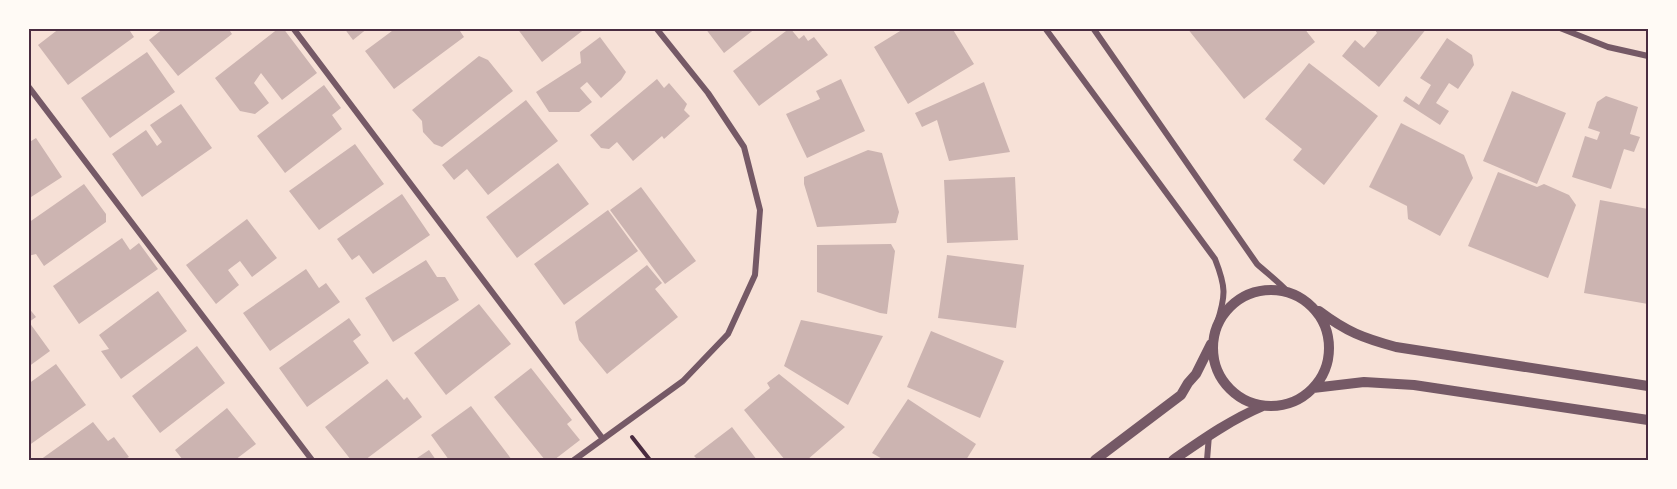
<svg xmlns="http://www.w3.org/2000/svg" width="1677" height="489" font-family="Lora,serif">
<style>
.building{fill:#ccb4b1}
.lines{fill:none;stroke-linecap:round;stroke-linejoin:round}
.path{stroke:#4a2c40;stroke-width:4}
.minor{stroke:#755966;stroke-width:6}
.tertiary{stroke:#755966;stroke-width:10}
.neatline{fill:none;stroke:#4a2c40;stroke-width:2}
</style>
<rect width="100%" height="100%" fill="#f7e1d7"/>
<path class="building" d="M60,28h68l6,9 -66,48 -30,-40z
M164,28h64l4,6 -54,42 -29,-36z
M279,28h4l34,45 -35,27 -21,-27 -7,10 15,20 -14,11 -15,-3 -25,-33z
M344,28h24l-15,12z
M396,28h62l6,9 -70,52 -29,-38z
M517,28h69l-44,34z
M705,28h51l-32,25z
M790,28l9,11 5,-4 4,6 6,-4 14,18 -69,51 -26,-35z
M905,28h47l22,36 -66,40 -34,-57z
M1187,28h117l11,14 -71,57z
M1374,28h53l-48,59 -37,-31 13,-16 9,8 13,-15z
M600,37l26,35 -5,8 -20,18 -14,-16 -7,6 12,14 -13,10h-30l-13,-20 45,-29 -1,-11z
M1447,38l25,17 2,10 -16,24 -9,-6 -13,20 13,8 -9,14 -37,-24 3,-5 13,9 12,-20 -11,-7z
M147,52l28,40 -65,46 -29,-40z
M479,56l9,4 25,31 -71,56 -8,-3 -11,-12 -1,-11 -10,-11z
M1309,63l69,53 -54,69 -31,-25 9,-11 -37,-30z
M657,79l7,9 5,-5 18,21 -3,6 6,6 -26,23 -2,-3 -29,25 -16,-19 -8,7 -8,-1 -11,-13z
M841,79l24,52 -58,27 -21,-44 34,-15 -4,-8z
M984,82l26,70 -61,9 -12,-41 -15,7 -7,-14z
M324,85l17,23 -9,7 10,14 -57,44 -28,-37z
M1512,91l54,22 -29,71 -54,-23z
M1606,96l32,11 -8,27 10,3 -6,15 -10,-3 -13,40 -39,-12 13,-41 12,4 3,-8 -12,-4 9,-26z
M526,100l32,41 -70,54 -21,-26 -13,11 -12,-15z
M181,104l31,44 -70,49 -30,-43 34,-24 11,16 5,-4 -12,-17z
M1401,123l63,32 9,23 -33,58 -32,-17 -1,-13 -38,-19z
M36,138l26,39 -34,22v-56z
M355,144l29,40 -65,46 -30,-39z
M868,150l14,3 17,59 -3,11 -79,4 -13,-43v-7z
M558,163l31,41 -72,54 -31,-41z
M1498,172l39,15 7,-3 25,11 7,10 -28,73 -80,-32z
M1015,177l3,63 -71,3 -3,-63z
M84,184l22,30v8l-62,44 -8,-12 -8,2v-33z
M641,187l55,74 -31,23 -55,-74z
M402,194l28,41 -57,39 -14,-19 -7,5 -15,-21z
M1600,200l48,9 -2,14h2v81l-64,-11z
M608,210l30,41 -74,54 -30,-41z
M247,219l30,39 -25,19 -12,-16 -12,9 11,15 -23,19 -30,-39z
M122,238l8,12 9,-7 19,26 -79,55 -26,-38z
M891,244l4,7 -8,63 -7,-1 -63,-21v-47z
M947,255l77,10 -8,63 -78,-10z
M426,260l11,17h8l14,23 -66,42 -28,-44z
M647,265l15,18 -7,6 23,28 -71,57 -28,-34 -4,-18z
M306,269l13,19 7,-5 14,19 -70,49 -27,-38z
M158,291l29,40 -66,48 -20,-28 8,-2 -10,-14z
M479,304l32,40 -65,51 -32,-42z
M28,307l8,10 -7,5 21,29 -22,16z
M349,318l12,17 -8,6 16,22 -62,44 -28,-39z
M801,320l82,16 -35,69 -64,-39z
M931,331l73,30 -24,57 -73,-31z
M197,346l28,37 -65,50 -28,-37z
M56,364l30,41 -58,41v-62z
M531,368l41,52 -5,4 13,16 -26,20h-9l-51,-63z
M779,374l66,53 -38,33h-22l-41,-50 26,-22 -3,-5z
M387,379l17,21 3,-3 15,20 -57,43h-14l-26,-33z
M908,399l68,45 -10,16h-82l-12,-7z
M471,406l41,54h-63l-18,-25z
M227,408l29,36 -21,16h-52l-8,-10z
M93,422l15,19 6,-4 15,20 -6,3h-83z
M732,427l25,33h-59l-4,-4z
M429,450l7,10h-22z"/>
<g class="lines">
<path class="path" d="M632,437l18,23"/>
<path class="minor" d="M293,28l310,411
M1045,28l170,231c11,28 11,36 2,64
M1093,28l164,236c11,10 22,18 32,29
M1560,28l48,19 40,9
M28,86l284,374
M574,460l109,-79 45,-47 27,-59 5,-65 -16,-63 -36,-54 -52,-65
M1207,460l2,-25"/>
<path class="tertiary" d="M1213 348a58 58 0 1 1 116 0a58 58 0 1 1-116 0Z
M1319,311c28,21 44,27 77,36l252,39
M1313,388l51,-6 50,3 234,35
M1095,460l86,-65 7,-12 8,-9 15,-30
M1173,460c29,-20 57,-40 90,-54"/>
</g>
<rect width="1677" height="489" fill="none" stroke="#fffaf5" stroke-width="60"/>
<rect x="30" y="30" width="1617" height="429" class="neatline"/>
</svg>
